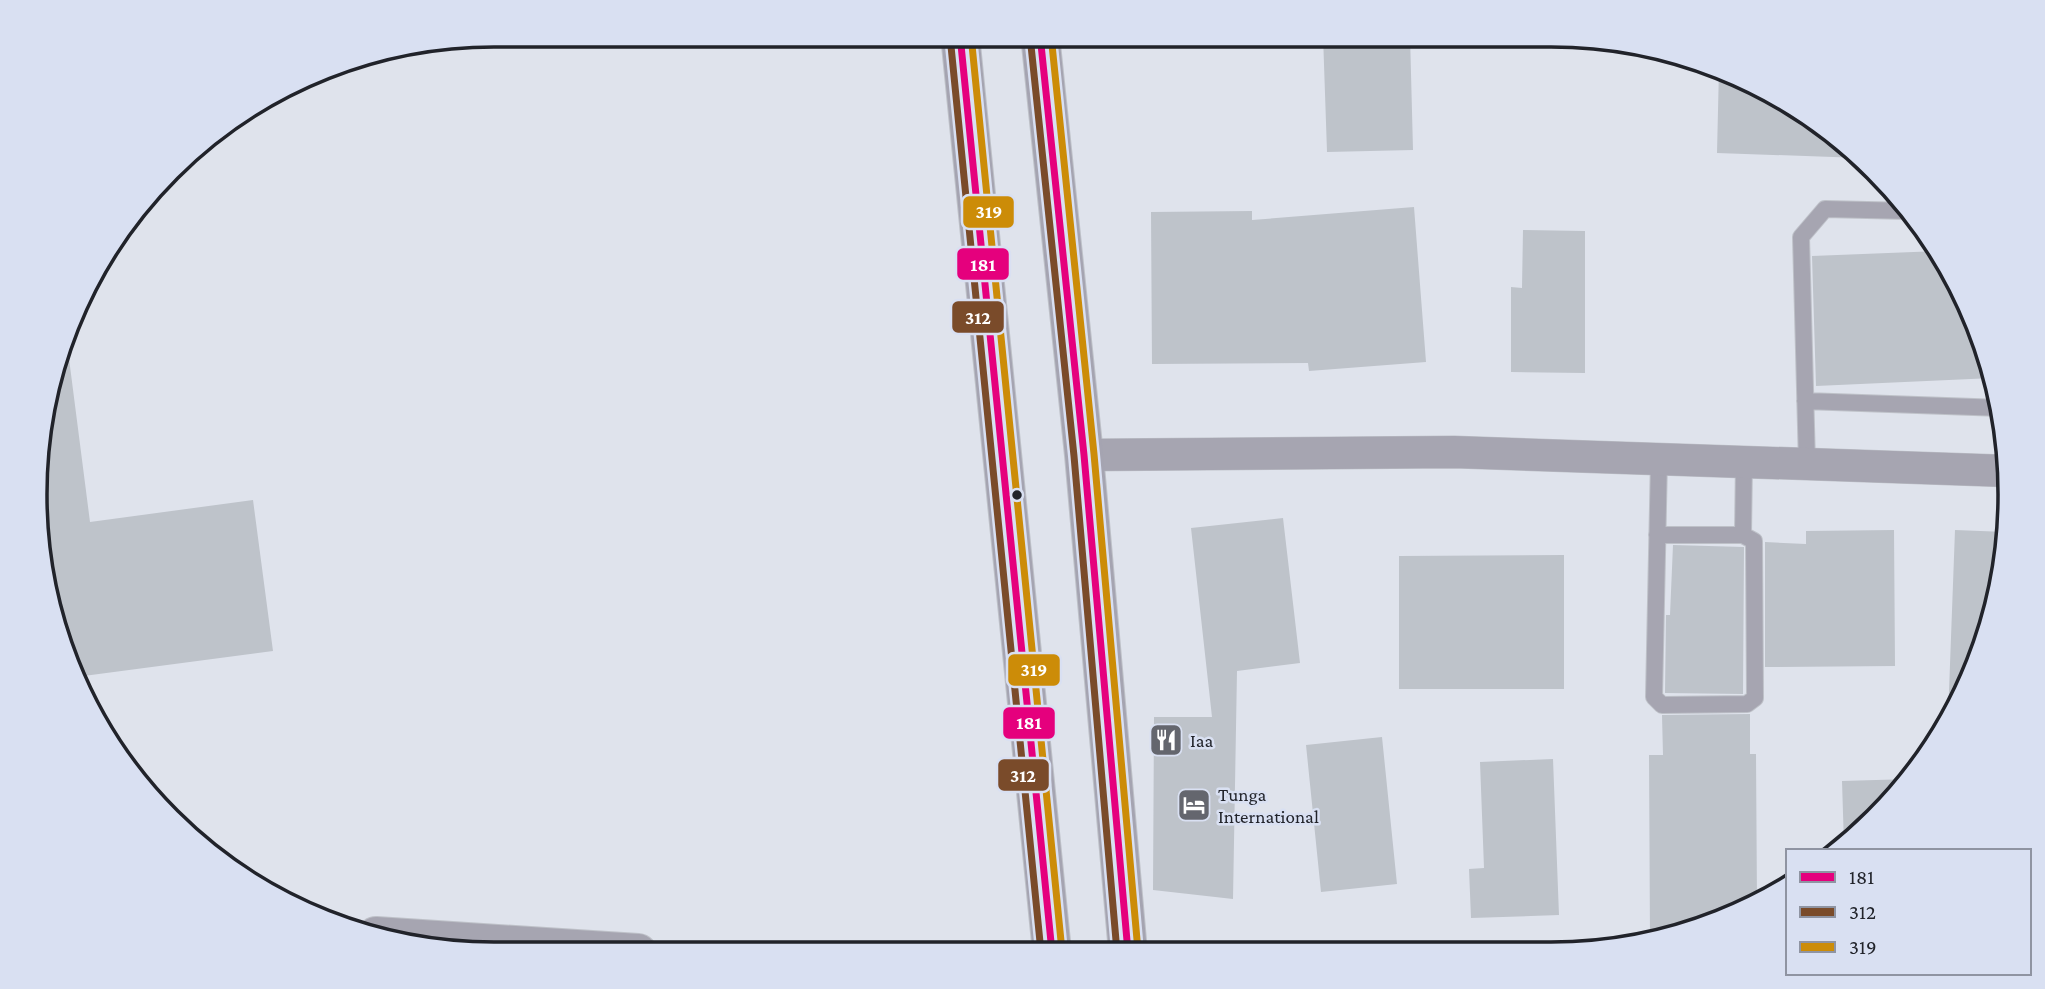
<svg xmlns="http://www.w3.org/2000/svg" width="2045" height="989" font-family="'Crimson Pro',serif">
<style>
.building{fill:#bec3ca}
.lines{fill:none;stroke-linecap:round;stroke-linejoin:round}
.service-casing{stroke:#bec1c8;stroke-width:18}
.minor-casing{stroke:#bec1c8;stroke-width:33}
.tertiary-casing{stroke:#bec1c8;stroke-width:40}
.secondary-casing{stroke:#bec1c8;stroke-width:40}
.service{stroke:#a6a5b1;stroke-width:16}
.minor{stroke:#a6a5b1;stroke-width:32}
.tertiary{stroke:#a6a5b1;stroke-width:38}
.secondary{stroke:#a5a4b1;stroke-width:38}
.bus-1-casing{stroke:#d9e0f2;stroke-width:12}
.bus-2-casing{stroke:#d9e0f2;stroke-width:12}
.bus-3-casing{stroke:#d9e0f2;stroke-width:12}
.bus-1{stroke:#e5007d;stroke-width:7}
.bus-2{stroke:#7a4b2a;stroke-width:7}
.bus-3{stroke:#cc8c08;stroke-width:7}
.bus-dot{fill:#21232a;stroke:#d9e0f2;stroke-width:2.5}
.labels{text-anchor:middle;stroke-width:5;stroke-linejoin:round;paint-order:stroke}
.poi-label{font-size:19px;fill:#21232a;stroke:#d9e0f2;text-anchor:start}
.rim{fill:none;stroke:#21232a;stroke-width:3.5}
.line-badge{stroke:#d9e0f2;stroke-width:2.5}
.badge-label{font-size:19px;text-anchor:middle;font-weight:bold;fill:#fff}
</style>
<rect width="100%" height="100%" fill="#dfe3ec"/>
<path class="building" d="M1323,35h87l3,115 -86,2z
M1719,68l87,45 55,45 -144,-5z
M1414,207l12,155 -117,9 -1,-8 -156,1 -1,-152 101,-1v9z
M1523,230l62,1v142l-74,-1v-85l11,1z
M1939,251l36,68 18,59 -177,8 -4,-130z
M67,343l23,179 163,-22 20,151 -197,26 -37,-122 5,-151z
M1283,518l17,145 -63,8 -4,228 -80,-9 1,-173h58l-21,-189z
M1894,530l1,136 -130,1v-125l41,2v-13z
M1955,530l51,2 -5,53 -26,86 -27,47z
M1673,545l71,2 -1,147 -78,-1 1,-78h4z
M1564,555v134h-165v-133z
M1750,714v40h6l1,148 -30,17 -77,20 -1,-184h14l-1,-40z
M1382,737l15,147 -76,8 -15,-147z
M1553,759l6,156 -88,3 -2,-49 15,-1 -4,-106z
M1910,779l-66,66 -2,-64z"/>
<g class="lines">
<defs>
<path id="service" d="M1805,401l197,7
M1659,459l-5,238 8,8 85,-1 8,-6 -1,-157 -11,-6 1,-73
M1807,464l-6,-227 24,-28 84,2
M1657,535h86"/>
<path id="minor" d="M1084,455l370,-3 554,19"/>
<path id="tertiary" d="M376,936l262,17"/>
<path id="secondary" d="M960,35l92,917
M1040,35l44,420 44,497"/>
</defs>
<use href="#service" class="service-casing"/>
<use href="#minor" class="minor-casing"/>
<use href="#tertiary" class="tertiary-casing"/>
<use href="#secondary" class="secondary-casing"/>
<use href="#service" class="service"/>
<use href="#minor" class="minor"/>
<use href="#tertiary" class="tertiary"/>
<use href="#secondary" class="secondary"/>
<defs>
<path id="bus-1" d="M960,35l92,917
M1040,35l44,420 44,497"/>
<path id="bus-2" d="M950,36l91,916
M1030,36l44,420 43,496"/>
<path id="bus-3" d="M971,35l91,916
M1051,35l43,419 44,497"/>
</defs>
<use href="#bus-1" class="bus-1-casing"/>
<use href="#bus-2" class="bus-2-casing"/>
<use href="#bus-3" class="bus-3-casing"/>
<use href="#bus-1" class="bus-1"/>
<use href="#bus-2" class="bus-2"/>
<use href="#bus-3" class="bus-3"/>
</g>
<defs>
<symbol id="restaurant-square" viewBox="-11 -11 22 22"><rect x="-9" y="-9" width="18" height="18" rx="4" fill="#64666e" stroke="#d9e0f2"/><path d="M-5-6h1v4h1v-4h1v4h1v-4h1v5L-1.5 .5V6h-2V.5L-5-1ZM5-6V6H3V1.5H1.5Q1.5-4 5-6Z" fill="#fff"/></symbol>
<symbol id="hotel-square" viewBox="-11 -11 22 22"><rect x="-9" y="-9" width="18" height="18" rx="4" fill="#64666e" stroke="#d9e0f2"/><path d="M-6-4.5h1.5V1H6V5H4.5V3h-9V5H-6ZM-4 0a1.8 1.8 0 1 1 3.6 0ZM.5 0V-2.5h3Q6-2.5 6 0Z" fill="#fff"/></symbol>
</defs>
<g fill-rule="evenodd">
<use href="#restaurant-square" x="1147" y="721" width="38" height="38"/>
<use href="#hotel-square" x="1175" y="786" width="38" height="38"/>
</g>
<circle class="bus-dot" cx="1017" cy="495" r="6"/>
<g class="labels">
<g class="poi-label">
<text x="1190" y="747">Iaa</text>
<text x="1218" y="801">Tunga<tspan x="1218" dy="22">International</tspan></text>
</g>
</g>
<path d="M0 0H2045V989H0ZM494 47H1551A447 447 0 0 1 1998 494V495A447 447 0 0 1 1551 942H494A447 447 0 0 1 47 495V494A447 447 0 0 1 494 47Z" fill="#d9e0f2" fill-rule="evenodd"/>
<path class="rim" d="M494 47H1551A447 447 0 0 1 1998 494V495A447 447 0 0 1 1551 942H494A447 447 0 0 1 47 495V494A447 447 0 0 1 494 47Z"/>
<g class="line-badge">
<rect x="962" y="195" width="53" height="34" rx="7" fill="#cc8c08"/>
<rect x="956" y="247" width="54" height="34" rx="7" fill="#e5007d"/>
<rect x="951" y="300" width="54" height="34" rx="7" fill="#7a4b2a"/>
<rect x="1007" y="653" width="54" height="34" rx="7" fill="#cc8c08"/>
<rect x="1002" y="706" width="54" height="34" rx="7" fill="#e5007d"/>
<rect x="997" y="758" width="53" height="34" rx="7" fill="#7a4b2a"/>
</g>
<g class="badge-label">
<text x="989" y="218">319</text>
<text x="983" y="271">181</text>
<text x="978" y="324">312</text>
<text x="1034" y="676">319</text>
<text x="1029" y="729">181</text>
<text x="1023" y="782">312</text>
</g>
<rect x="1786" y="849" width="245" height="126" fill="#d9e0f2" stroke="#8f94a2" stroke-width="2"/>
<rect x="1800" y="872" width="35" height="10" fill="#e5007d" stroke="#8f94a2" stroke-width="2"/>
<text x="1849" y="884" font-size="21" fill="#21232a">181</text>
<rect x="1800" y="907" width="35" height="10" fill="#7a4b2a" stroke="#8f94a2" stroke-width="2"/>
<text x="1849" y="919" font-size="21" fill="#21232a">312</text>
<rect x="1800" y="942" width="35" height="10" fill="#cc8c08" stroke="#8f94a2" stroke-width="2"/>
<text x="1849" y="954" font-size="21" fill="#21232a">319</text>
</svg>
